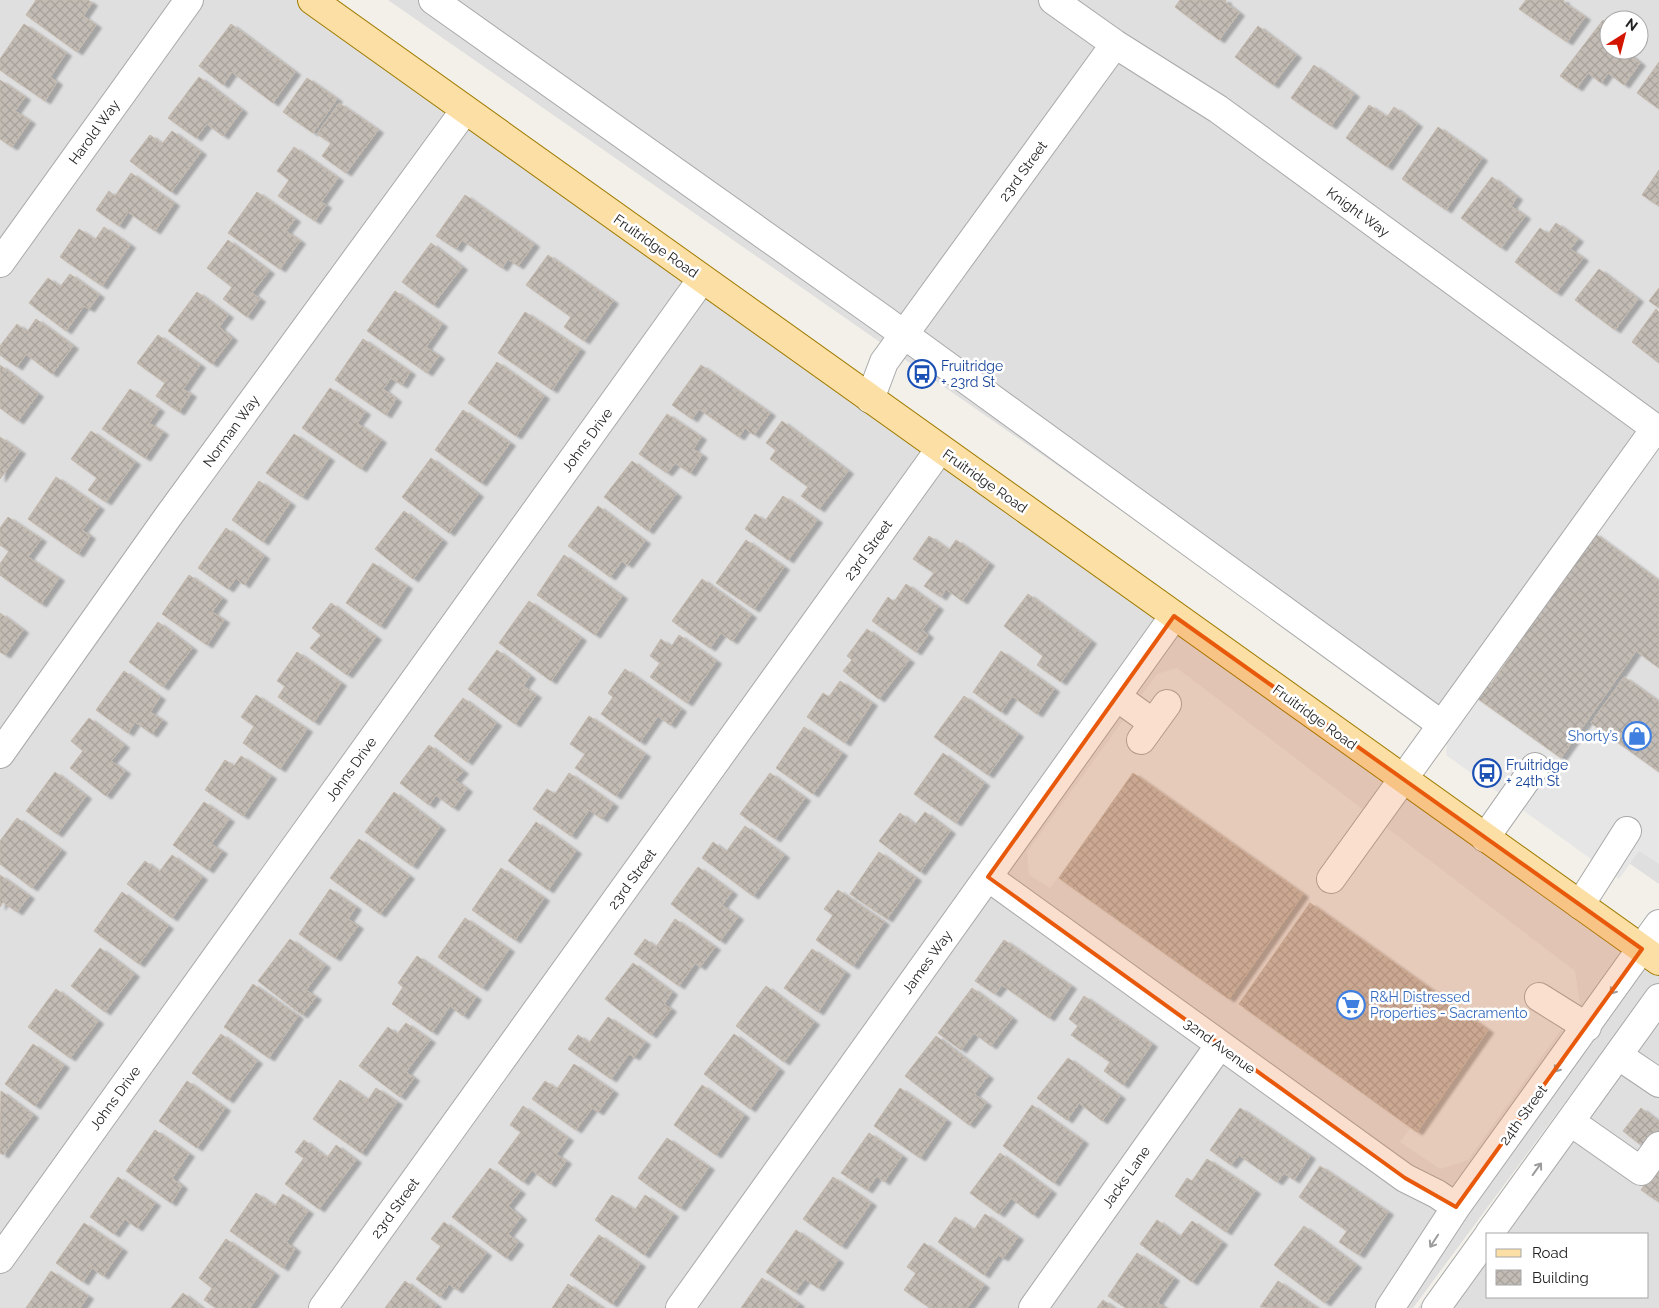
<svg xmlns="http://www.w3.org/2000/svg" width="1659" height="1308" font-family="Raleway,sans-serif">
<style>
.residential{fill:#e0dfdf;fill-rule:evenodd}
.parking{fill:#e6e6e6}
.building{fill:url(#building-cross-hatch);stroke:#c4b8ab;filter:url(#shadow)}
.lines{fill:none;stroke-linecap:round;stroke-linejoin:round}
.minor-casing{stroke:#a9a9a9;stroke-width:30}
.major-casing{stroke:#9f7b00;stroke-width:30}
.minor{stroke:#fff;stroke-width:28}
.major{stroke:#fcdfa4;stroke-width:28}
.oneway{stroke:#9c9c9c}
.marked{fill:#e8590c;fill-opacity:0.2;stroke:#e8590c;stroke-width:4;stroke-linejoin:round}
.labels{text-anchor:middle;stroke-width:5;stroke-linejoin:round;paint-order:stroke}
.street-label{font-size:14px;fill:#222;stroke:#fff}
.transit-label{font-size:14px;fill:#164399;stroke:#fff;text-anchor:start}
.shop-label{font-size:14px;fill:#366cbe;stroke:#fff;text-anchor:end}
</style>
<defs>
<pattern id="building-cross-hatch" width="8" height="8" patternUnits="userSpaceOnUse" patternTransform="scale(1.25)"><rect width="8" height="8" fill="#c3bcb5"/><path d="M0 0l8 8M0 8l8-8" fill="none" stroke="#a7a19b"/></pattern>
<filter id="shadow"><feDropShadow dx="5.5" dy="3" stdDeviation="1" flood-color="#0004"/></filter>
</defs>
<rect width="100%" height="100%" fill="#f2f0e9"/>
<path class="residential" d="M0,0h310l1349,962v346h-241l202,-280 -207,280h-1413zM1488,1234h160v63h-160z
M388,0h1271v884zM1609,20h30v30h-30z"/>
<path class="parking" d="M1659,446v137l-67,-47z
M1177,668l398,303 5,32 -112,157 -28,9 -40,-27 82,-110 -162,-115 -12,-19 -174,-124 -84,114 -21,-13 -2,-23 130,-178z
M1479,698l85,60 24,-35 71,49v92l-20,-13 -20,28 -173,-124 1,-12z"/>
<path class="building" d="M36,0h52l4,3 -9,13 13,9 -19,27 -51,-37z
M1180,0h46l-1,2 14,11 -20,27 -44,-33z
M1526,0h38l-1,2 22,15 -18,25 -48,-33z
M1603,20l6,5v25h15l16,13 -16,22 -16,-12 -7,10 -13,-10 -11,15 -17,-12z
M24,24l42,29 -16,24 7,5 -12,19 -45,-31v-11z
M231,24l64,48 -22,31 -41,-31 -9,13 -24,-19z
M1258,26l38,29 -23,30 -38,-28z
M1659,62v47l-22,-16z
M1314,65l40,29 -23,32 -40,-28z
M199,77l43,33 -19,26 -16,-12 -11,14 -28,-20z
M307,78l30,21 -24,34 -30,-21z
M0,80l25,17 -10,14 15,10 -18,26 -12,-8z
M339,103l39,27 -32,43 -24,-17 9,-13 -14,-9z
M1369,105l18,12 7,-10 23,17 -30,43 -41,-29z
M1438,127l44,31 -36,52 -44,-31z
M172,131l29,21 -30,40 -41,-31 20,-26 12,9z
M294,147l44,31 -17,24 5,3 -11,16 -37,-25 11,-16 -12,-9z
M1659,170v36l-17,-11z
M131,173l43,30 -19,28 -27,-19 -9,14 -23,-16 13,-19 6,5z
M1492,177l25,20 -6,9 14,10 -24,32 -40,-30z
M257,192l38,27 -9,12 14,10 -20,28 -52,-36z
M465,195l69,49 -16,22 -10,-7 -6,9 -40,-28 -6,9 -20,-13z
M1556,223l22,16 -8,10 13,9 -27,35 -41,-31 25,-34 8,6z
M104,227l26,18 -28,41 -42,-29 19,-28 16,11z
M228,240l41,31 -17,22 8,6 -13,18 -24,-18 9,-12 -25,-19z
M431,243l31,24 -29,38 -31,-23z
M548,255l65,46 -29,40 -20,-14 7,-10 -45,-32z
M1599,269l39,30 -23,31 -40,-30z
M70,274l29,21 -10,14 -5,-3 -18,25 -37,-28 19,-25 12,9z
M1659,288v20l-10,-7z
M395,291l47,33 -16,23 13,9 -12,17 -60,-42z
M197,292l31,23 -9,12 13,11 -20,26 -44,-33z
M1656,309l3,3v51l-27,-21z
M525,312l55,37 -28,41 -54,-37z
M36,319l37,27 -21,28 -26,-20 -9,13 -17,-12v-9l17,-22 10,8z
M158,335l42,30 -17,24 8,5 -12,18 -23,-16 9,-13 -28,-20z
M363,339l47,33 -8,13 -11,-7 -8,11 13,10 -10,16 -51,-35z
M497,362l47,34 -28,40 -48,-33z
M0,365l38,29 -20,27 -18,-13z
M701,365l69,48 -16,22 -9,-7 -6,9 -40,-28 -7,10 -20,-14z
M330,388l35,24 -8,11 24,17 -20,29 -59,-41z
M130,389l29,20 -10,14 14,9 -18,26 -43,-29z
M463,410l47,33 -29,40 -46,-33z
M667,414l34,23 -8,12 9,6 -12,18 -15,-10 -8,10 -28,-19z
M782,421l66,50 -29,38 -18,-13 7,-9 -38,-28 6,-9 -10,-7z
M91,431l44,31 -29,40 -18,-12 9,-12 -26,-19z
M294,434l35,24 -27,39 -36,-24z
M0,437l20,14 -20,28z
M431,458l47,36 -29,39 -47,-36z
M632,461l44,33 -28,37 -44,-34z
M56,477l43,30 -17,23 8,6 -12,18 -50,-35z
M259,481l31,22 -27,39 -31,-22z
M783,496l34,24 -29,40 -43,-31 10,-15 10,7z
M598,506l47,35 -18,24 -5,-4 -12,16 -42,-31z
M404,511l38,29 -29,39 -38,-30z
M8,517l33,22 -13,18 31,21 -18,26 -41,-29v-11l9,-13 -9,-6v-17z
M226,528l38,28 -20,29 -8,-7 -8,11 -30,-21z
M1594,533l65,48v87l-23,-17 -75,107 -87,-62 12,-16 5,4 21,-30 -3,-2z
M929,536l20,14 7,-10 33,23 -27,38 -16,-12 -5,8 -17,-11 10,-13 -21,-14z
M746,540l38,27 -30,42 -38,-26z
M564,555l58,41 -27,39 -58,-40z
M373,563l34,23 -27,40 -34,-23z
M189,575l33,23 -10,14 12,8 -17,25 -45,-31z
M702,579l49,36 -19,26 -11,-8 -11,15 -38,-27z
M906,584l32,23 -16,23 6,5 -12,17 -44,-31 16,-24 6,5z
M1028,594l63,47 -30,41 -24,-17 6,-9 -39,-30z
M529,601l52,37 -30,43 -52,-38z
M331,603l45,34 -29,38 -37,-27 11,-13 -9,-7z
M0,613l23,17 -18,25 -5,-3z
M158,622l34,26 -29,39 -34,-25z
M867,629l42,31 -30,39 -36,-28 9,-11 -5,-4z
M679,635l37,26 -29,42 -37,-26 10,-14 -10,-7 11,-17 10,8z
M497,650l33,26 -7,10 13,9 -21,29 -47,-35z
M1001,651l53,38 -17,25 -25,-18 -11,16 -28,-20z
M297,652l44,31 -27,39 -36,-25 7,-11 -8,-5z
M625,669l56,40 -11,16 -12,-9 -18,26 -39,-28 12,-17 -5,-4z
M124,671l36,26 -10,15 12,8 -10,14 -17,-12 -7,11 -32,-23z
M1624,677l35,25v70l-68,-49z
M840,681l32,22 -27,40 -38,-26 16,-24 6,4z
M256,695l51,34 -27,40 -37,-26 11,-17 -13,-9z
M964,696l54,38 -30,41 -54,-38z
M463,698l33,25 -29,39 -33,-26z
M589,716l56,38 -29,42 -41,-28 10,-14 -15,-10z
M89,718l35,27 -13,16 14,10 -19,25 -36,-28 13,-17 -12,-10z
M804,727l38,26 -29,41 -37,-26z
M429,745l34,26 -8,9 12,9 -14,19 -17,-13 -7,10 -29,-22z
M943,753l41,30 -28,40 -42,-29z
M241,756l30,20 -28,40 -38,-26 20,-30 9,6z
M55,772l31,24 -29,38 -31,-23z
M569,773l44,31 -11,15 -13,-9 -18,26 -38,-27 14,-20 8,5z
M770,773l35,25 -30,41 -35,-25z
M1133,773l170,121 -74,105 -170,-121z
M394,792l46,35 -28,39 -47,-34z
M204,802l25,17 -18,25 11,7 -14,19 -35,-25z
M925,812l25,19 -30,41 -41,-31 21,-28 15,12z
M17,818l44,32 -29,38 -32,-24v-23z
M536,822l40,29 -28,39 -40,-29z
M745,826l39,29 -31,41 -51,-38 11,-16 13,10z
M359,839l50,37 -29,38 -50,-36z
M879,852l37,26 -29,41 -37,-25z
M172,855l30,22 -30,41 -45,-34 18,-23 14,11z
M698,867l34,25 -10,13 16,12 -18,24 -49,-37z
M501,868l43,30 -29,42 -43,-30z
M0,875l29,21 -12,16 -14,-10 -3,5z
M330,889l26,18 -8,12 10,7 -23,32 -36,-24z
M838,890l46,32 -31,44 -37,-26 17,-25 -9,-6z
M122,892l46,34 -29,38 -45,-33z
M1310,903l178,127 -71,102 -178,-128z
M465,918l44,31 -27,39 -44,-31z
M675,919l40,28 -15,20 -5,-4 -16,23 -45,-32 11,-15 11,8z
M290,939l35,26 -19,25 10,7 -14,18 -44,-34z
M1004,940l67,46 -22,32 -47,-33 -7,9 -20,-13z
M100,948l34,26 -29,38 -34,-26z
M812,949l33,23 -27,40 -34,-24z
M417,956l59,41 -13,19 -13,-10 -18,26 -40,-28 11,-17 -5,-4z
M633,963l39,29 -8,12 7,5 -20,26 -46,-36z
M253,984l45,32 -29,42 -45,-31z
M766,986l48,36 -30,40 -48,-36z
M972,988l40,30 -21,28 -17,-13 -13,17 -23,-17z
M56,989l42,32 -28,37 -42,-31z
M1084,996l68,48 -29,41 -19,-14 6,-9 -39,-27 7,-9 -9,-7z
M608,1017l37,25 -11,15 -5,-3 -18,25 -43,-30 10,-14 11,8z
M406,1023l24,17 -24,32 8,6 -14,19 -41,-31 29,-39 9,7z
M221,1034l36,27 -29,39 -36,-27z
M734,1034l45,35 -29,40 -46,-35z
M936,1036l52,40 -14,18 12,9 -17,22 -64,-49z
M33,1044l31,21 -29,41 -30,-22z
M1068,1058l52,38 -18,25 -23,-18 -12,17 -30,-22z
M574,1064l39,27 -15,21 -6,-4 -16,22 -44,-31 13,-18 12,8z
M340,1080l28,20 8,-12 21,14 -36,51 -48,-34z
M187,1081l38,27 -28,40 -38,-27z
M702,1085l42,30 -28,40 -42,-30z
M900,1088l46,32 -26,38 -46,-32z
M1,1091l32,24 -30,40 -3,-2z
M1032,1105l51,36 -29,42 -51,-37z
M523,1106l45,32 -12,16 10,7 -16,23 -18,-14 -9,12 -25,-19 23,-31 -11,-7z
M1240,1108l70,48 -16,24 -10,-7 -7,9 -38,-27 -8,10 -21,-15z
M1641,1108l18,14v10l-13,17 -23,-18z
M155,1130l34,24 -17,24 10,8 -11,17 -45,-32z
M869,1133l33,23 -18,26 -7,-6 -10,14 -26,-17z
M667,1138l42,29 -29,41 -42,-30z
M304,1140l23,18 9,-13 20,15 -37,49 -34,-25 19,-26 -9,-6z
M1000,1153l51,38 -18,24 -22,-17 -12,16 -29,-21z
M1207,1159l48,32 -29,41 -51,-36 12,-18 5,3z
M1659,1164v38l-18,-12z
M1320,1166l68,46 -29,43 -20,-13 8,-11 -48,-34z
M490,1168l30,23 -12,15 13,11 -13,17 10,8 -12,16 -54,-41z
M118,1177l37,26 -18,25 -12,-9 -11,15 -24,-17z
M833,1177l38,26 -30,43 -38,-27z
M256,1193l19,13 8,-12 25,17 -22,31 9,7 -12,19 -53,-37z
M612,1195l23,15 10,-15 28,19 -29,41 -49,-35z
M985,1214l33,23 -15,21 -5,-3 -14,20 -46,-33 17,-25 19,13z
M1157,1220l23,17 12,-16 30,21 -30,40 -52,-38z
M444,1222l42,31 -29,37 -8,-6 -9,13 -24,-18 25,-33 -10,-7z
M84,1223l38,26 -19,27 -11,-8 -9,14 -27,-19z
M1304,1226l52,39 -31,38 -51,-38z
M796,1230l42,30 -20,28 -13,-9 -10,13 -29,-20z
M599,1235l41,29 -28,40 -42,-29z
M226,1239l48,34 -24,35h-34l-12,-8 8,-12 -13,-10z
M924,1243l60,42 -17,23h-37l-26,-18 12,-17 -9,-6z
M1137,1253l37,25 -17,24 8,6h-39l-18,-12z
M51,1271l37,25 -8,12h-54z
M762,1278l37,26 -3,4h-55z
M405,1281l31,24 -2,3h-49z
M1278,1281l39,27 -57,-1z
M568,1284l35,24h-51z
M183,1293l19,15h-31z
M1103,1300l11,8h-17z"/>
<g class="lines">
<defs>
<path id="minor" d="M433,0l447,317 562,408
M1053,0l62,44 103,65 441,322
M0,263l189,-263
M870,399l14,-37 231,-318
M1117,697l36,26
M1141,740l26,-36
M0,754l167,-236 298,-408
M1485,838l50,-71
M988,877l417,301 32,16 19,13
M1331,879l324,-450
M1580,905l47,-74
M1539,997l48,30
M1619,1056l40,27
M1571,1122l70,49 18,-25
M1489,1234l170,-236
M0,1259l702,-980
M323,1308l617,-859
M680,1308l494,-692
M1033,1308l186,-262
M1390,1308l66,-101 203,-283
M1436,1308l52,-72"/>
<path id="major" d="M312,0l1347,961"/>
</defs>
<use href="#minor" class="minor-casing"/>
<use href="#major" class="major-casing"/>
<use href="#minor" class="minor"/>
<use href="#major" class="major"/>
</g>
<defs><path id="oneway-shaft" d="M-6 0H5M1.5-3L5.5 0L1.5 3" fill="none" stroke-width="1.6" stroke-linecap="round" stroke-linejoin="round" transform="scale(1.25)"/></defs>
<g class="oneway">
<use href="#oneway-shaft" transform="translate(1615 988) rotate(126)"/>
<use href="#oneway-shaft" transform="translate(1559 1066) rotate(126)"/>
<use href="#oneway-shaft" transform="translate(1537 1169) rotate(-54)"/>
<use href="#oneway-shaft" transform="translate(1434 1241) rotate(123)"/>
</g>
<path class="marked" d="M1174,616l468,333 -186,258 -51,-29 -417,-301z"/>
<defs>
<symbol id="bus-ring" viewBox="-11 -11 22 22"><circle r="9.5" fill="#fff" stroke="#1a4fb4" stroke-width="1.5"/><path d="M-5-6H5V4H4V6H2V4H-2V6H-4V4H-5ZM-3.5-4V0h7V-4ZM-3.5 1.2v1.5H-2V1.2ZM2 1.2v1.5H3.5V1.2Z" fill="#1a4fb4"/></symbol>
<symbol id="shop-ring" viewBox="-11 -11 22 22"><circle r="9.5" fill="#fff" stroke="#3f7fe0" stroke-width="1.5"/><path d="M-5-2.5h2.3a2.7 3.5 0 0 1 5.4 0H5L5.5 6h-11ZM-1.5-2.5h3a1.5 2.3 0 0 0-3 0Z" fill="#3f7fe0"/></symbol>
<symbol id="supermarket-ring" viewBox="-11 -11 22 22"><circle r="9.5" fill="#fff" stroke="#3f7fe0" stroke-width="1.5"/><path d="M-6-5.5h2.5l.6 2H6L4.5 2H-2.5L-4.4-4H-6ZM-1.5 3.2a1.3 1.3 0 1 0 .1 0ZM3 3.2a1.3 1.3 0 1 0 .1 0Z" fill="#3f7fe0"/></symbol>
</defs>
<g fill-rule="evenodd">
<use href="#bus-ring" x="906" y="358" width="32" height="32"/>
<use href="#shop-ring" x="1621" y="720" width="32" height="32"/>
<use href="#bus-ring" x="1471" y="757" width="32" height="32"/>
<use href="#supermarket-ring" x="1335" y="989" width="32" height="32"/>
</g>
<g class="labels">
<g class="street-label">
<text transform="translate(94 132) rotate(-54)" y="5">Harold Way</text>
<text transform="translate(1023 171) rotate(-54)" y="5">23rd Street</text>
<text transform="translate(1358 212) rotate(36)" y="5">Knight Way</text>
<text transform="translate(656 246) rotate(35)" y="5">Fruitridge Road</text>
<text transform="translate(231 431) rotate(-54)" y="5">Norman Way</text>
<text transform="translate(587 440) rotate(-54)" y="5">Johns Drive</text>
<text transform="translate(985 481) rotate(35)" y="5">Fruitridge Road</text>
<text transform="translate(868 550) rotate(-54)" y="5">23rd Street</text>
<text transform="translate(1315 717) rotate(36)" y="5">Fruitridge Road</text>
<text transform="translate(351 769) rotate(-54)" y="5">Johns Drive</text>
<text transform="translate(632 879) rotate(-54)" y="5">23rd Street</text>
<text transform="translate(927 962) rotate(-54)" y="5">James Way</text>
<text transform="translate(1220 1046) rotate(36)" y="5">32nd Avenue</text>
<text transform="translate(115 1098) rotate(-54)" y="5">Johns Drive</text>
<text transform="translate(1523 1115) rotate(-54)" y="5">24th Street</text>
<text transform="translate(1126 1177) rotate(-55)" y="5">Jacks Lane</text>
<text transform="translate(395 1208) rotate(-54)" y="5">23rd Street</text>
</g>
<g class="transit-label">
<text x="941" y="371">Fruitridge<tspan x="941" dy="16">+ 23rd St</tspan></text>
<text x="1506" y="770">Fruitridge<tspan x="1506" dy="16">+ 24th St</tspan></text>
</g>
<g class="shop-label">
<text x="1618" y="741">Shorty’s</text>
<text x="1370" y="1002" text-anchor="start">R&amp;H Distressed<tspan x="1370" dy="16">Properties - Sacramento</tspan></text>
</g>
</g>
<rect x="1486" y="1233" width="162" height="65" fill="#ffffff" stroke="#a7a7a7"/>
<rect x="1496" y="1249" width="25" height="8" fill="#fcdfa4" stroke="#a7a7a7"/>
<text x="1532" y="1258" font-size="15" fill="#222222">Road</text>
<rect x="1496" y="1270" width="25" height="15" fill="url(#building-cross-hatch)" stroke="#a7a7a7"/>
<text x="1532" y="1283" font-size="15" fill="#222222">Building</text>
<g transform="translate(1624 35) rotate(36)"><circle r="24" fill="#ffffff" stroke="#a7a7a7"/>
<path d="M0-4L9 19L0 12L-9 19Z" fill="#d31500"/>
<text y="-8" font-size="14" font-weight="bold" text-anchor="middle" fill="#222222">N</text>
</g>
</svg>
